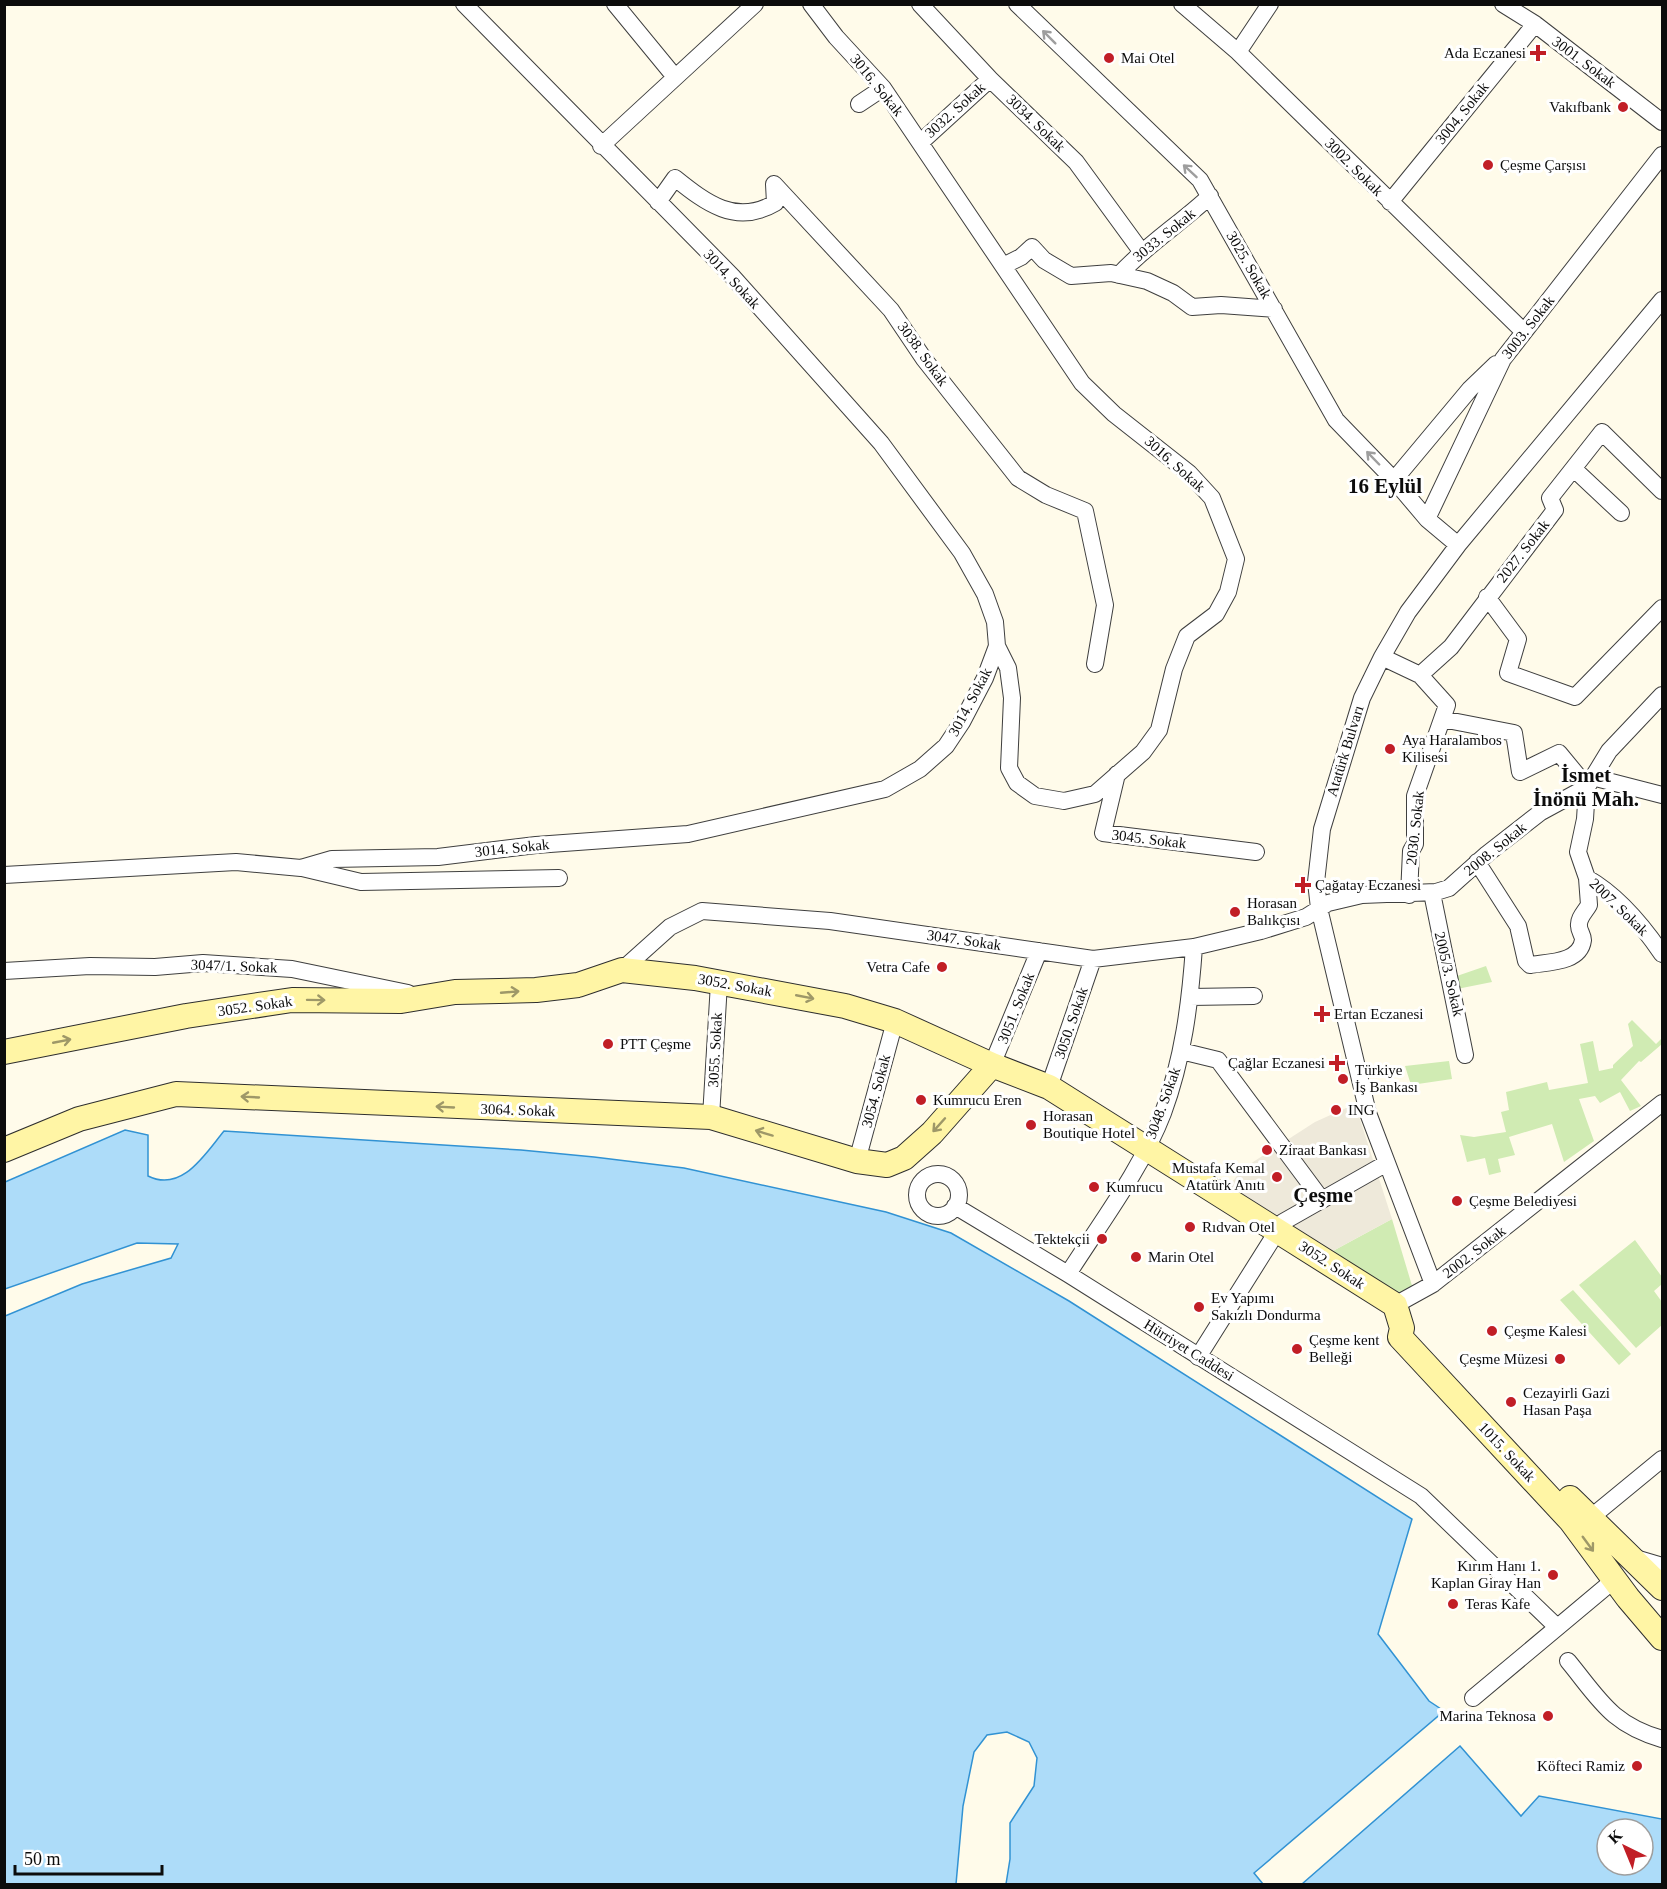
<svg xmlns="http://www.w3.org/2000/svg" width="1667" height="1889" font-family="'Times New Roman',serif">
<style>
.green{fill:#d0ebb3}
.plaza{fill:#eee9da}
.water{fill:#addcf9;stroke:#3192d3;stroke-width:1.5;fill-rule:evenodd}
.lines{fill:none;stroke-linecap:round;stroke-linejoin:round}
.street-casing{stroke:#3f3f3f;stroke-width:18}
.secondary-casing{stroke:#2e2e2e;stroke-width:26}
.street{stroke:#fff;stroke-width:16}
.secondary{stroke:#fff5a5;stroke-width:24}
.oneway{stroke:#9e9e9e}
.oneway2{stroke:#9e9868}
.poi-dot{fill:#c11e26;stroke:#fff;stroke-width:2}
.labels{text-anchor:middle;stroke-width:6;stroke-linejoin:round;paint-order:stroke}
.poi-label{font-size:15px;fill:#0c0c0c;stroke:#fff;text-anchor:start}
.street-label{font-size:15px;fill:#0c0c0c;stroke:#fff}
.district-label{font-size:21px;font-weight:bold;fill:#0c0c0c;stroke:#fff}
</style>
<rect width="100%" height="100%" fill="#fffbea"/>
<path class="green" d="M1486,966l6,16 -35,7 -3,-12z
M1632,1020l24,24 6,-6v6l-21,18 -2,-1 -18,19 20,26 -11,5 -10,-19 -20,11 -5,-7 -16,3 15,42 -30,21 -12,-38 -43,13 6,18 -17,4 3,13 -12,3 -4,-17 -18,4 -7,-27 14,2 32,-5 -5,-20 8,-2 -3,-18 41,-10 2,8 39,-7 -8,-39 13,-3 6,30 14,-3v-3l20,-19 -5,-22z
M1449,1061l3,18 -41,6 -6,-19z
M1392,1219l21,70 -12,7 -70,-44z
M1635,1240l27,37v7l-8,7 8,11v23l-26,23 -57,-63z
M1573,1290l58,64 -12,11 -59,-65z"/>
<path class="plaza" d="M1355,1104l37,115 -61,33 -104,-63 12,-16 14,-11 62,-40z"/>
<path class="water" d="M125,1130l23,5v41c34,17 57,-22 76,-45l297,19 73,7 90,11 202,44 65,21 118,68 343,218 -34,115 51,67 15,10 -190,162 9,11h-257l4,-25v-36l24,-37 3,-28 -8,-16 -22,-10 -20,3 -13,17 -11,54 -7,78h-951v-568l77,-32 89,-26 7,-14 -41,-1 -132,46v-107z
M1460,1746l61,70 18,-20 123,23v65h-360zM1607,1829h36v36h-36z"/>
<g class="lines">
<defs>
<path id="street" d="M615,4l60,73
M811,4l25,33 47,51 199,295 32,31 75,59 23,25 24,61 -8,33 -12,22 -29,22 -13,33 -15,61 -16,22 -48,42 -31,7 -29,-5 -18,-13 -8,-15 3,-70 -4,-30 -11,-22
M920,4l70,75 86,83 65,89
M1017,4l183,176 136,240 58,60 33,39 31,26
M1182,4l56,48 286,280
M1503,4l32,20 127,98
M1238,52l32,-48
M859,104l24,-16
M921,142l69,-63
M601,146l154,-142
M658,202l17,-24c31,25 61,48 100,25l-1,-19 117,126 33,49 94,119 28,17 39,16 20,94 -10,59
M1390,202l145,-178
M1003,266l18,-9 11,-10 12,13 27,16 40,-3 36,8 26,12 19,14 29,-2 53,4
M1119,275c27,-30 61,-51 91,-79
M1574,469l47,44
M1394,480l76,-91 26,-25
M1427,519l76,-160 159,-204
M1487,597l31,42 -10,34 67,24 87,-89
M1382,657l38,18 27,30 -32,91v48l-4,7 -2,44
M1420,675l31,-28 104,-137 -5,-12 52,-66 60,59
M1442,719l72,14 6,39 39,-19 28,34 -2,32 -7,33 9,26c30,17 56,48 75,76
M1117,774l-14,59 153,19
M1592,777l70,18
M1477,862l41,64 8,35 4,4c18,-3 50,-2 53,-25 0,-5 -4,-9 -4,-14 -1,-8 6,-14 10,-21l-2,-27
M302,868l59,14 198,-4
M4,875l232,-13 65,6 31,-9 106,-2 98,-12 152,-11 197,-45 35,-20 26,-23 16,-24 23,-44 12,-32 -2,-24 -10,-28 -23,-41 -81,-110 -149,-167 -268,-272
M1432,893l33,162
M622,970l48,-43 32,-16 128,10 263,38 101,-12 67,-16 45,-14 22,-14 34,-8 74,-3 13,-4 38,-34 54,-42 46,-25 22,-36 53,-56
M4,971l86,-5 65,1 48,-4 89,6 116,24
M1190,997l64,-1
M1181,1051l37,9 104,140
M992,1065l47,-114
M1049,1087l44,-128
M711,1117l8,-134
M857,1161l38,-140
M917 1195a21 21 0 1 1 42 0a21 21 0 1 1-42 0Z
M955,1206l113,68 353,222 136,131
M1068,1274c33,-52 73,-104 95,-161 20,-54 27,-109 31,-166
M1433,1284l-65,-171 -49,-205 -3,-26 6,-53 40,-131 20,-41 26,-45 50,-67 204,-245
M1395,1305l38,-21 229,-181
M1198,1357l85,-135 104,-59
M1589,1519l73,-60
M1635,1558l27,8
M1568,1661c32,39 43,63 94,78
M1473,1698l141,-118"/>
<path id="secondary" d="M4,1052l182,-36 106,-16 109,1 54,-9 81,-2 42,-5 44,-15 73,8 150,28 50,15 97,44 57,22 346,218 7,23 -2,9 171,184 57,77 34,40
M4,1150l75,-31 97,-25 535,23 146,44 30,4 17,-7 28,-25 60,-68
M1570,1498l92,90"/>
</defs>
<use href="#street" class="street-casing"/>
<use href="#secondary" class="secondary-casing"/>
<use href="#street" class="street"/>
<use href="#secondary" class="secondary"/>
</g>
<defs><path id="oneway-shaft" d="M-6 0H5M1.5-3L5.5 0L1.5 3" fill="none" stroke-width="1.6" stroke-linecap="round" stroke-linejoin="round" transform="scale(1.5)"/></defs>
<g class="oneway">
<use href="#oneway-shaft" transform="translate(1049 37) rotate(-135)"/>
<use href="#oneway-shaft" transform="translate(1190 171) rotate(-137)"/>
<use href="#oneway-shaft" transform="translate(1373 458) rotate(-134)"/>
</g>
<g class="oneway2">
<use href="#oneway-shaft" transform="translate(510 992) rotate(-5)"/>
<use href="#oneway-shaft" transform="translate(805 997) rotate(11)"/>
<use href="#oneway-shaft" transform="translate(316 1000) rotate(1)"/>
<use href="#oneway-shaft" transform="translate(62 1041) rotate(-11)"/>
<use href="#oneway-shaft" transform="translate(250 1097) rotate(-177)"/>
<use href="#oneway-shaft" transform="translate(445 1107) rotate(-177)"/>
<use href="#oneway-shaft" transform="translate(939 1125) rotate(132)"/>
<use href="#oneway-shaft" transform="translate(764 1133) rotate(-163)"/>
<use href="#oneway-shaft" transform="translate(1588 1544) rotate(54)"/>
</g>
<g class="poi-dot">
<path d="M1535 44h6v6h6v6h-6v6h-6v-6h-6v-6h6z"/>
<circle cx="1109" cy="58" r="6"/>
<circle cx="1623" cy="107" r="6"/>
<circle cx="1488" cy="165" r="6"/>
<circle cx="1390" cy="749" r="6"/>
<path d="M1300 876h6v6h6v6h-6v6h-6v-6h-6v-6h6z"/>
<circle cx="1235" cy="912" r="6"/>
<circle cx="942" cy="967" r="6"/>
<path d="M1319 1005h6v6h6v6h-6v6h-6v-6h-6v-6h6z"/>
<circle cx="608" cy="1044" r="6"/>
<path d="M1334 1054h6v6h6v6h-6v6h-6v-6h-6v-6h6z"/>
<circle cx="1343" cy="1079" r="6"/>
<circle cx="921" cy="1100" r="6"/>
<circle cx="1336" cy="1110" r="6"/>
<circle cx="1031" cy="1125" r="6"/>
<circle cx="1267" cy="1150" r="6"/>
<circle cx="1277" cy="1177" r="6"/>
<circle cx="1094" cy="1187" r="6"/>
<circle cx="1457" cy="1201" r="6"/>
<circle cx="1190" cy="1227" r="6"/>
<circle cx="1102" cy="1239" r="6"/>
<circle cx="1136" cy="1257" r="6"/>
<circle cx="1199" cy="1307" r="6"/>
<circle cx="1492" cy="1331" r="6"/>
<circle cx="1297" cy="1349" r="6"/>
<circle cx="1560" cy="1359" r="6"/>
<circle cx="1511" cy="1402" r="6"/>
<circle cx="1553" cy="1575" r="6"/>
<circle cx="1453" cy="1604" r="6"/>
<circle cx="1548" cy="1716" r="6"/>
<circle cx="1637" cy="1766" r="6"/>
</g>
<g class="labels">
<g class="poi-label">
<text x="1526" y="58" text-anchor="end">Ada Eczanesi</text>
<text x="1121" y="63">Mai Otel</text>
<text x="1611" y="112" text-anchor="end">Vakıfbank</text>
<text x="1500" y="170">Çeșme Çarșısı</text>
<text x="1402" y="745">Aya Haralambos<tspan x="1402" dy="17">Kilisesi</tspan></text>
<text x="1315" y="890">Çağatay Eczanesi</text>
<text x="1247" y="908">Horasan<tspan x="1247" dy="17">Balıkçısı</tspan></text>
<text x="930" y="972" text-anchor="end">Vetra Cafe</text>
<text x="1334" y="1019">Ertan Eczanesi</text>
<text x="620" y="1049">PTT Çeşme</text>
<text x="1325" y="1068" text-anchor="end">Çağlar Eczanesi</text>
<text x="1355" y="1075">Türkiye<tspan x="1355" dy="17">İş Bankası</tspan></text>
<text x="933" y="1105">Kumrucu Eren</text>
<text x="1348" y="1115">ING</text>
<text x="1043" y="1121">Horasan<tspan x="1043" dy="17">Boutique Hotel</tspan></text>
<text x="1279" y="1155">Ziraat Bankası</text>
<text x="1265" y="1173" text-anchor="end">Mustafa Kemal<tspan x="1265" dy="17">Atatürk Anıtı</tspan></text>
<text x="1106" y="1192">Kumrucu</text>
<text x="1469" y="1206">Çeşme Belediyesi</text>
<text x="1202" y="1232">Rıdvan Otel</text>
<text x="1090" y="1244" text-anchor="end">Tektekçii</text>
<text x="1148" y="1262">Marin Otel</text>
<text x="1211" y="1303">Ev Yapımı<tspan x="1211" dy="17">Sakızlı Dondurma</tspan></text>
<text x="1504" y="1336">Çeşme Kalesi</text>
<text x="1309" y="1345">Çeşme kent<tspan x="1309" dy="17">Belleği</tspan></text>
<text x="1548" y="1364" text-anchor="end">Çeşme Müzesi</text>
<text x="1523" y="1398">Cezayirli Gazi<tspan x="1523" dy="17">Hasan Paşa</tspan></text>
<text x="1541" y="1571" text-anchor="end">Kırım Hanı 1.<tspan x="1541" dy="17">Kaplan Giray Han</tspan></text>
<text x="1465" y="1609">Teras Kafe</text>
<text x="1536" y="1721" text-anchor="end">Marina Teknosa</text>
<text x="1625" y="1771" text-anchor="end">Köfteci Ramiz</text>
</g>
<g class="street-label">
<text transform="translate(1584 62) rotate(37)" y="5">3001. Sokak</text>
<text transform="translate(877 85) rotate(51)" y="5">3016. Sokak</text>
<text transform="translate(955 110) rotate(-42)" y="5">3032. Sokak</text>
<text transform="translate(1462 113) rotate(-51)" y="5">3004. Sokak</text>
<text transform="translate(1036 123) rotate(44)" y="5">3034. Sokak</text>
<text transform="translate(1354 167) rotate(45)" y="5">3002. Sokak</text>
<text transform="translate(1164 235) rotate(-39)" y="5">3033. Sokak</text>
<text transform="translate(1249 265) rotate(60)" y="5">3025. Sokak</text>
<text transform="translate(732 279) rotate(47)" y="5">3014. Sokak</text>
<text transform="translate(1528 327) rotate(-52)" y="5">3003. Sokak</text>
<text transform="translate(923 354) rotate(54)" y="5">3038. Sokak</text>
<text transform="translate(1175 464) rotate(42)" y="5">3016. Sokak</text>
<text transform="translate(1523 551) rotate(-52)" y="5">2027. Sokak</text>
<text transform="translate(970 702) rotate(-62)" y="5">3014. Sokak</text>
<text transform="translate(1345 751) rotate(-73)" y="5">Atatürk Bulvarı</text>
<text transform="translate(1415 828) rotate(-84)" y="5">2030. Sokak</text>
<text transform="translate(1149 839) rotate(7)" y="5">3045. Sokak</text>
<text transform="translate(512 848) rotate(-6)" y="5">3014. Sokak</text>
<text transform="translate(1495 849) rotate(-39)" y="5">2008. Sokak</text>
<text transform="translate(1619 907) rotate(44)" y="5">2007. Sokak</text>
<text transform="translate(964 940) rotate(8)" y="5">3047. Sokak</text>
<text transform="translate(234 966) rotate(2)" y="5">3047/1. Sokak</text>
<text transform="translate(1449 974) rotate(77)" y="5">2005/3. Sokak</text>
<text transform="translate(735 985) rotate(10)" y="5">3052. Sokak</text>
<text transform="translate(255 1006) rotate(-8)" y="5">3052. Sokak</text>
<text transform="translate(1016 1008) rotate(-68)" y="5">3051. Sokak</text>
<text transform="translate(1071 1023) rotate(-71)" y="5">3050. Sokak</text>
<text transform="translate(715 1050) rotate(-87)" y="5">3055. Sokak</text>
<text transform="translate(876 1091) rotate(-75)" y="5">3054. Sokak</text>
<text transform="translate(1163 1103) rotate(-70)" y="5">3048. Sokak</text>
<text transform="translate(518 1110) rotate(2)" y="5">3064. Sokak</text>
<text transform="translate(1474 1252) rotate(-38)" y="5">2002. Sokak</text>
<text transform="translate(1332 1265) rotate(33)" y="5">3052. Sokak</text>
<text transform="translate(1189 1350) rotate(32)" y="5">Hürriyet Caddesi</text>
<text transform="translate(1507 1452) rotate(47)" y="5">1015. Sokak</text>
</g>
<g class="district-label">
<text x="1385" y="493">16 Eylül</text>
<text x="1586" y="782">İsmet<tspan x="1586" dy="24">İnönü Mah.</tspan></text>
<text x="1323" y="1202">Çeşme</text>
</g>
</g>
<rect width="1667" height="1889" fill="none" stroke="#0c0c0c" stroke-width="12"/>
<g transform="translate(1625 1847) rotate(317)"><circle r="28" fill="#ffffff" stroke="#9e9e9e" stroke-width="1.5"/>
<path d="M0-4.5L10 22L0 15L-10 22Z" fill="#c11e26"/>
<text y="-9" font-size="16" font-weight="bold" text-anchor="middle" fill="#0c0c0c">K</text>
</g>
<path d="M15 1865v9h147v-9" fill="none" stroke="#0c0c0c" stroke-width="3"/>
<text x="24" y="1865" font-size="18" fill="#0c0c0c" stroke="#ffffff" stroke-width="4.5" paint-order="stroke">50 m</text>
</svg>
